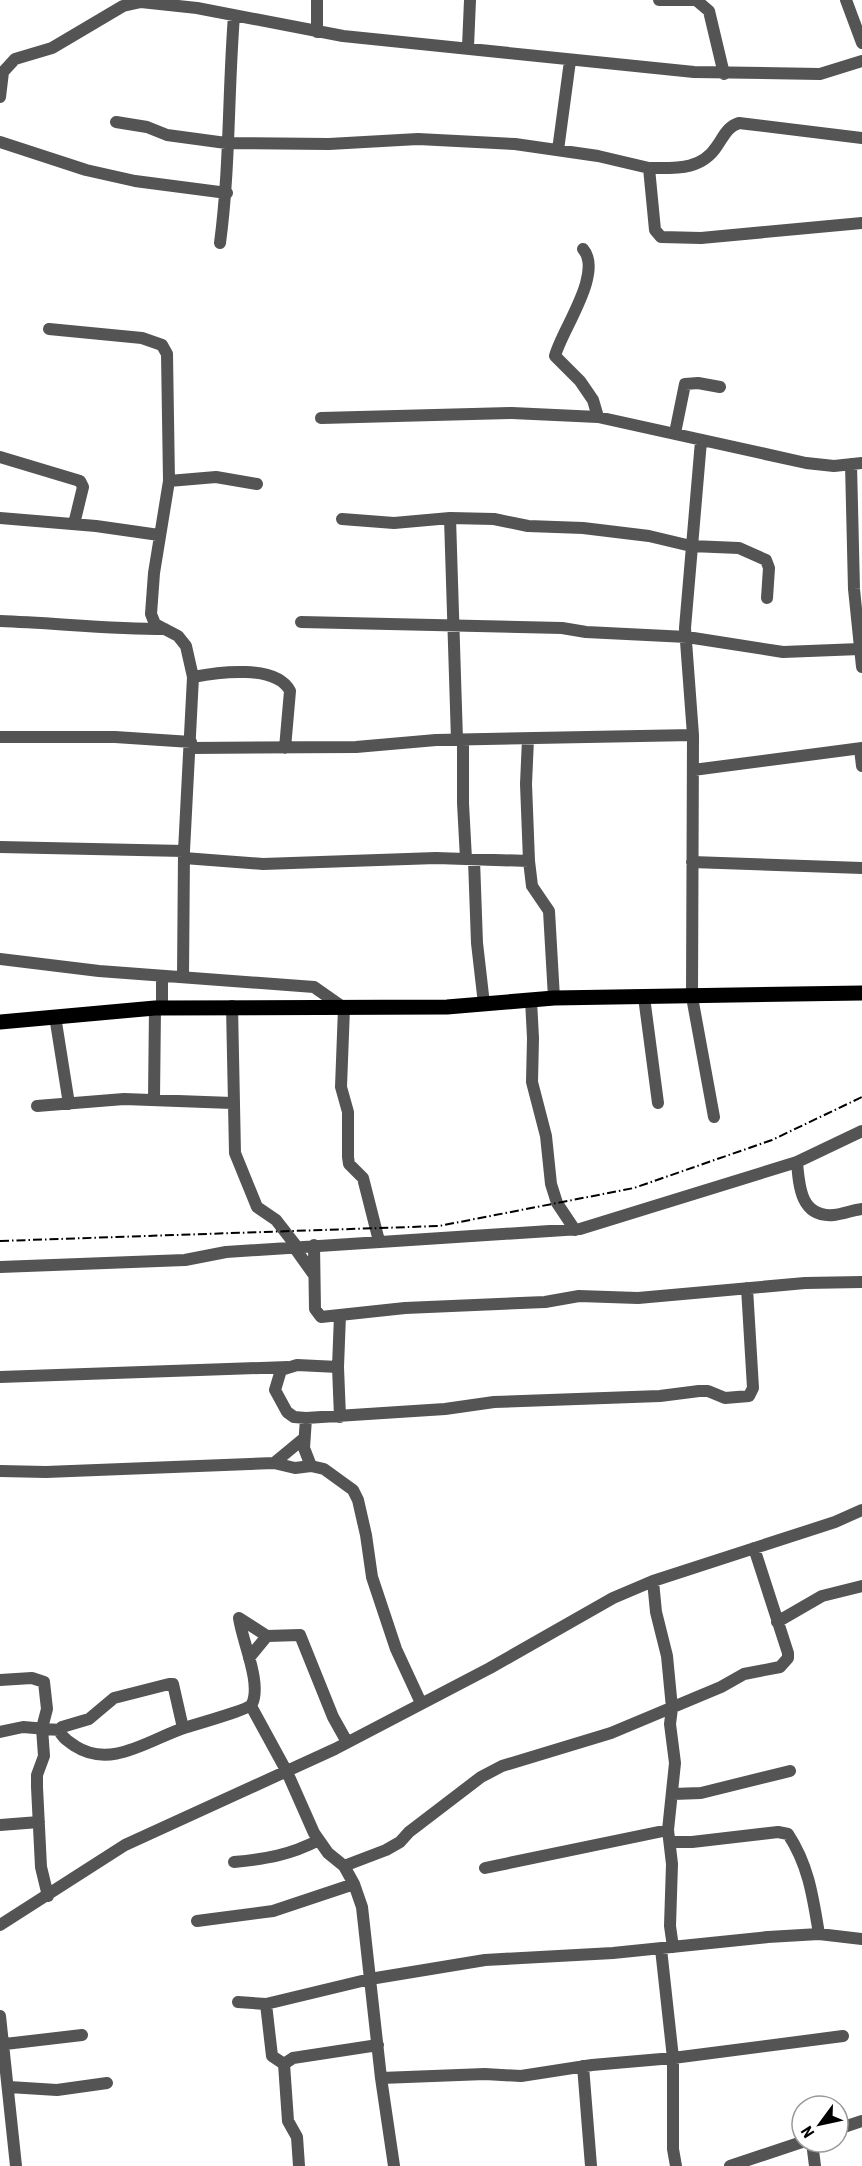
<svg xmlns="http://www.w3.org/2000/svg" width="862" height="2166" font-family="'Roboto Condensed',sans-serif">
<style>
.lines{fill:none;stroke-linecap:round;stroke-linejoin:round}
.minor{stroke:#545454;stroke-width:12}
.major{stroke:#000;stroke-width:15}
.rail{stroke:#000;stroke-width:2;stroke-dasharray:9 3 1.5 3;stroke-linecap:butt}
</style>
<rect width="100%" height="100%" fill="#fff"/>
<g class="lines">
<path class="minor" d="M317,0v32
M659,0h36
M696,0l13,11 15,63
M846,0l16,43
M468,47l2,-47
M0,97l3,-25 12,-13 37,-11 71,-42 18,-4 56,6 146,28 351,36 126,2 42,-13
M116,122l31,5 20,8 59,8 103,1 89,-5 97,5 83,12 51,12 6,62 6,7 40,1 161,-15
M0,142l86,28 49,11 92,12
M558,150l12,-89
M649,168c25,0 52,3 68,-22 7,-10 10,-19 22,-23l123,15
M220,243c10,-75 8,-151 14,-227
M583,249c21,24 -22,82 -28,107l25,25 13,19 5,17
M49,329l93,9 20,7 5,9 2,127 -15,92 -3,41 4,10 23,12 8,10 7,31 -9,174 -1,126
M321,418l191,-5 86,4 208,46 28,3 28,-3
M675,433l10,-49 13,-1 22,4
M701,441l-16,187 8,107 -1,262 22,120
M0,457l80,24 3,6 -9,37
M851,464l3,125 8,78
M169,481l47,-4 41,7
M0,518l96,8 63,9
M450,518l7,222
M342,519l52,4 56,-5 44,1 34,7 55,2 66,8 42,10 48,2 27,12 3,8 -2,30
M0,621c55,2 110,8 165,8
M301,622l261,6 24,4 101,5 96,15 77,-3
M193,677c25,-5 83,-13 97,14l-5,57
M0,737h115l76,5
M528,739l-2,45 3,77 3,25 17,25 5,87
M463,740v63l3,56
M190,748l166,-1 80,-7 257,-5
M860,749l2,17
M693,770l169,-22
M0,847l184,4
M184,858l79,6 173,-6 93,3
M474,860l3,83 7,61
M692,862l170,6
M0,959l99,12 215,16 30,21 -3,79 7,25v45l1,7 14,14 16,63
M162,976v32
M644,997l14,106
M531,1000l2,38 -1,44 14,54 5,48 6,19 18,27
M232,1006l3,147 22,54 19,13 21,27
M55,1016l14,88
M154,1100l1,-92
M37,1106l87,-7 108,4
M797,1162c2,25 4,56 37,53 9,-1 19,-5 28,-6
M314,1245l1,64 6,8 84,-9 140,-6 34,-6 59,2 167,-15 57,-1
M294,1247l20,28
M0,1267l185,-7 41,-8 354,-23 217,-67 65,-31
M338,1367l-41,-2 -16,5 -6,20 12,22 7,5 12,1 139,-9 49,-7 166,-6 39,-5h9l17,7 24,-2 4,-8 -6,-100
M0,1377l288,-10
M340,1417l-2,-50 2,-52
M306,1418l-2,30 7,18
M274,1463l29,-24
M0,1471l46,1 228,-9 21,5 16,-2 13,3 29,21 5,10 8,35 6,42 24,72 25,54
M653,1581l3,31 11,44 5,52 -2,16 5,39 -7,67 4,34 -2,62 3,21
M777,1622l45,-26 40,-10
M249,1658l18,-22 33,-1 33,82 14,25
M0,1680l32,-2 12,4 3,27 -5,19 2,28 -7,19v12l4,80 7,29
M251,1706l36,66 27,61 14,20 16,13 10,18 8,23 19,171 13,88
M59,1730l3,-3 27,-8 25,-21 55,-14h4l10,44
M0,1732l23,-5 36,3c3,8 9,11 16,16 37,24 76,-8 112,-19 10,-3 62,-18 65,-23 10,-21 -10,-63 -13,-86l28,18
M673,1794l28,-1 89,-22
M0,1825l39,-3
M670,1842h22l86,-10 10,2c21,32 25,64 31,100
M234,1862c32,-3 56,-7 85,-22
M344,1866l42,-16 14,-8 9,-10 72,-55 21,-11 109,-33 110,-46 23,-13 36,-7 8,-9v-5l-34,-105
M485,1868l183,-38
M197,1921l76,-10 81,-27
M0,1925l125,-80 210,-96 155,-81 123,-70 40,-17 182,-59 27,-12
M661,1949l12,109v91l3,17
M238,2002l28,2 104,-25 115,-19 128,-7 155,-16 51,-3 43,5
M266,2004l6,52 12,8
M0,2016l16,150
M5,2044l77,-9
M583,2066l8,100
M381,2078l104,-4 36,2 71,-11 81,-7 170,-22
M9,2087l48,3 50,-7
M838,2129l24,-8
M812,2142l3,24
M299,2166l-2,-29 -9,-16 -4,-57 9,-6 85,-13
M730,2166l72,-24"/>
<path class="major" d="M0,1022l155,-14 292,-1 107,-9 308,-5"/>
<path class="rail" d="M0,1241l439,-15 195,-38 138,-48 90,-43"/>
</g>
<g transform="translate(820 2124) rotate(237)"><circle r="28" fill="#ffffff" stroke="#999999" stroke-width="1.5"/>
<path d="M0-4.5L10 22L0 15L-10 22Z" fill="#000000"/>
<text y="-9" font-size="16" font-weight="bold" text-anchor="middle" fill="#000000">N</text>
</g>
</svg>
